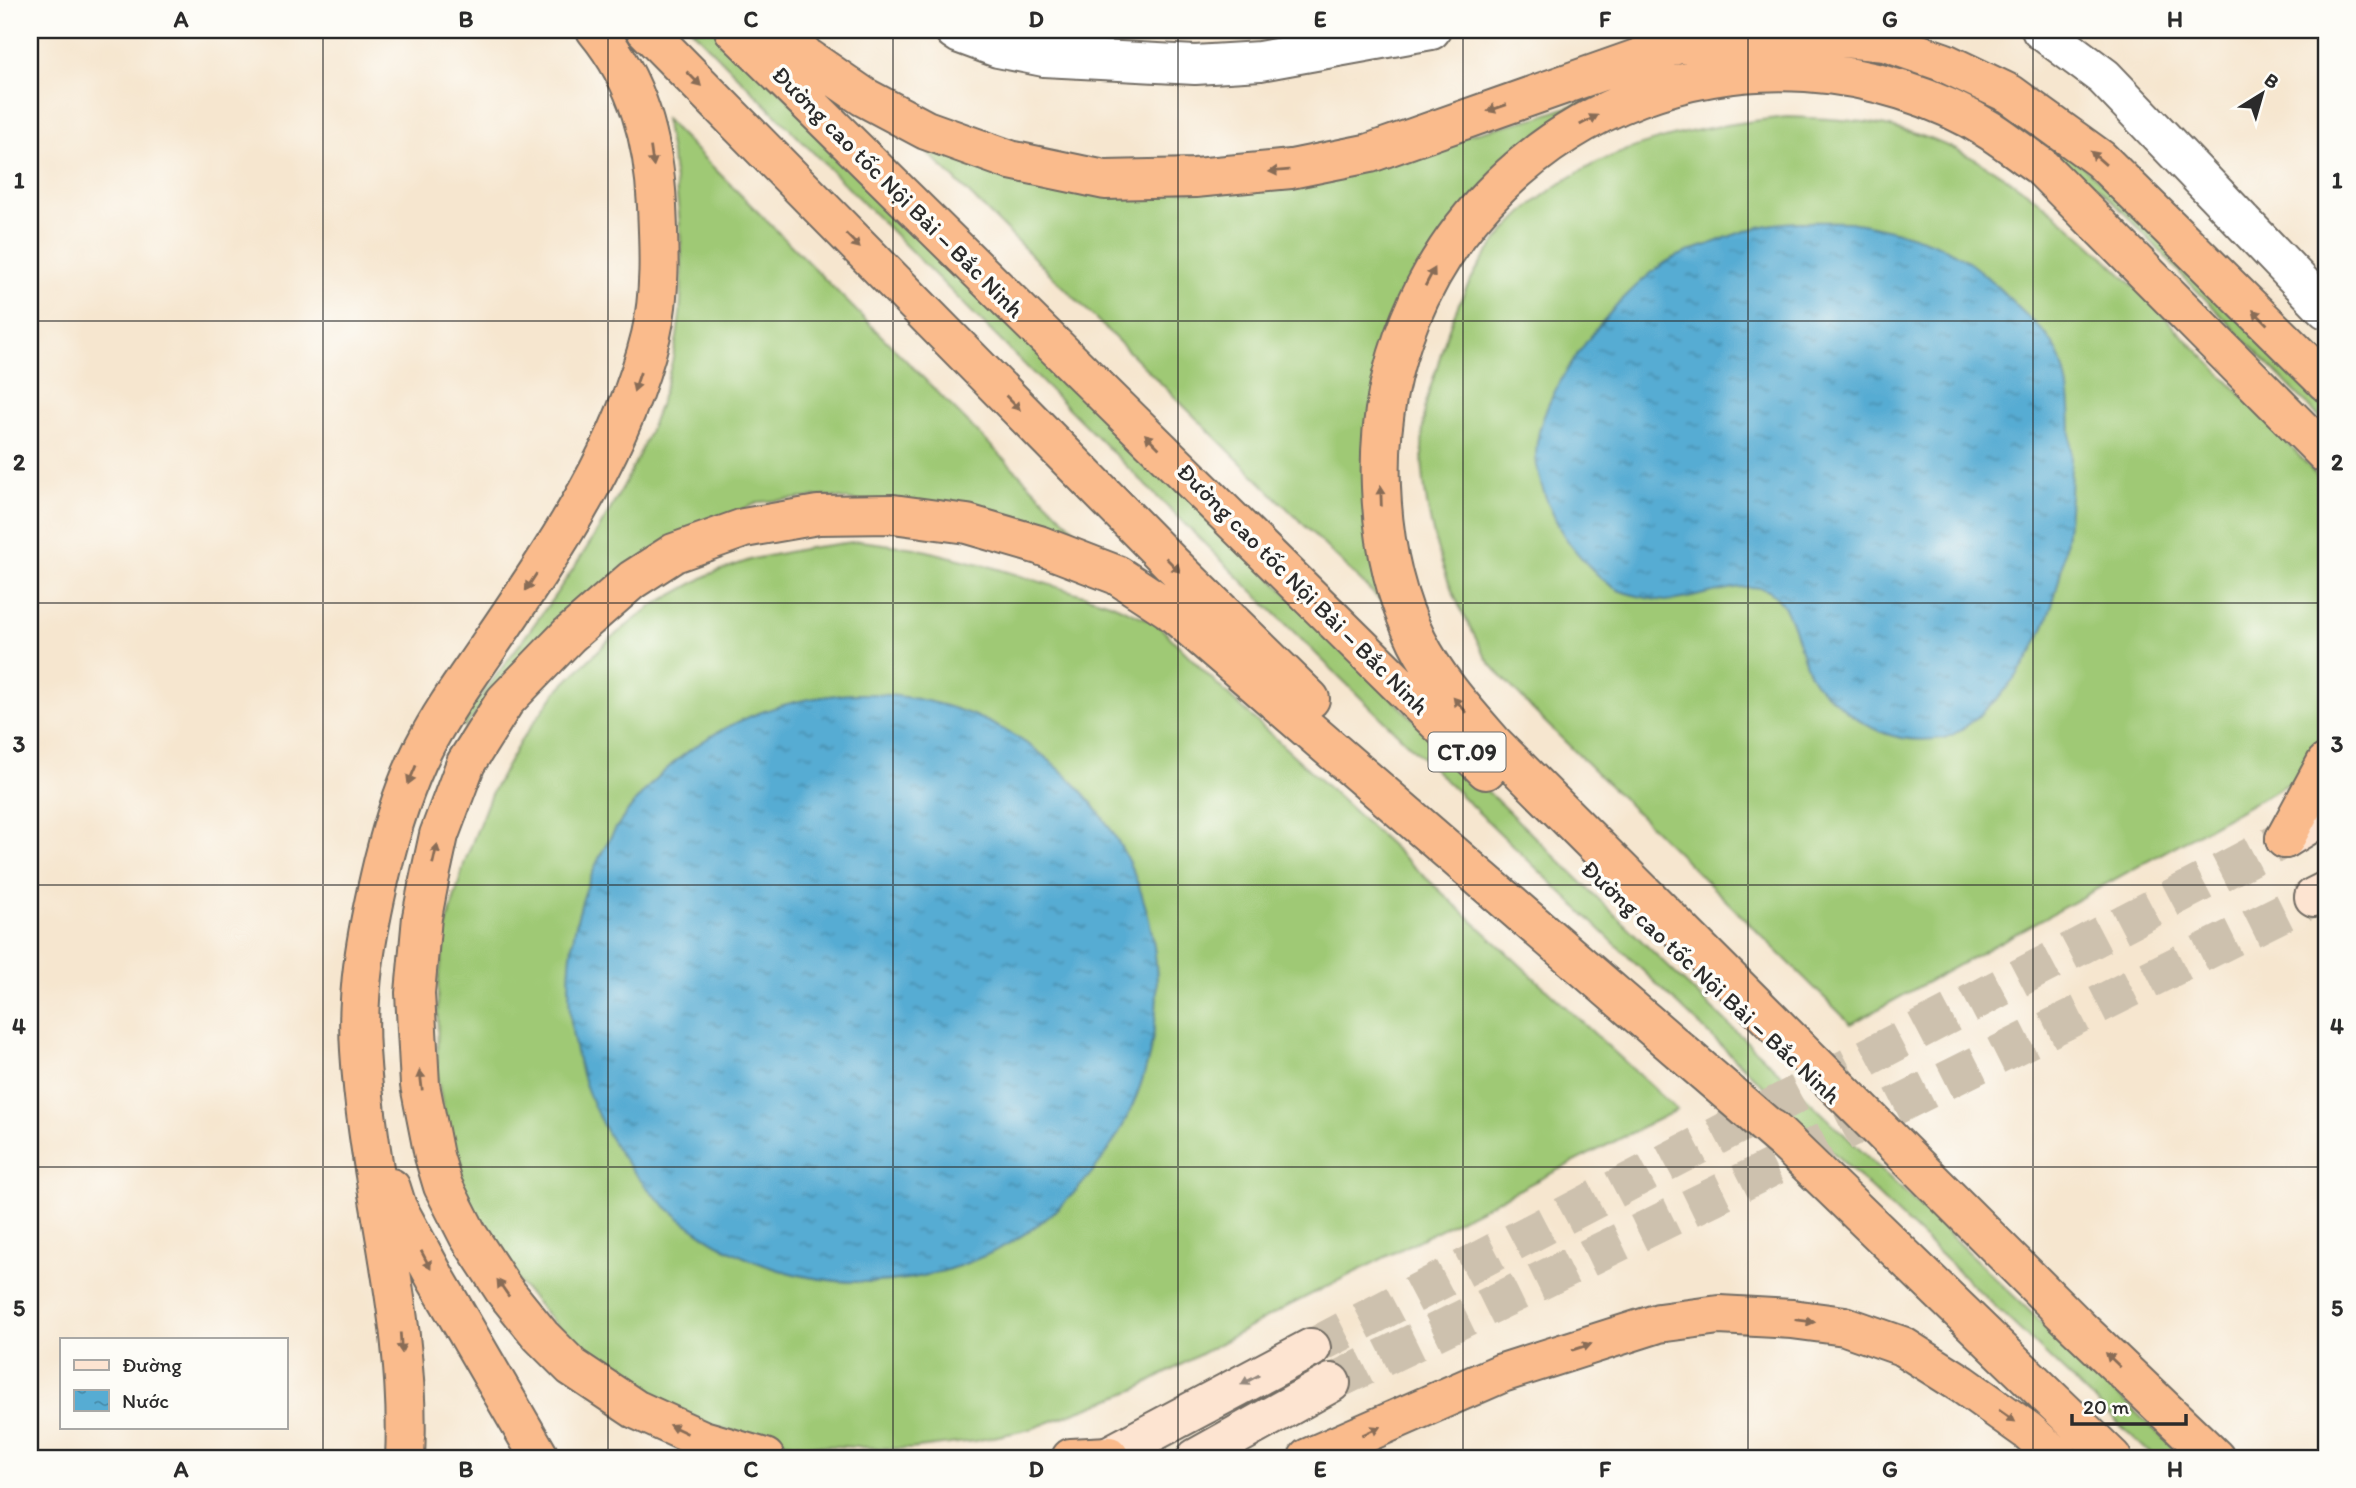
<svg xmlns="http://www.w3.org/2000/svg" width="2356" height="1488" font-family="Itim,sans-serif">
<style>
.grass{fill:#9fc975;stroke:#657a50;stroke-width:2}
.water{fill:url(#water-ripples);stroke:#406c7f;stroke-width:2}
.lines{fill:none;stroke-linecap:round;stroke-linejoin:round}
.secondary-tunnel{stroke:#cdc1ae;stroke-width:38;stroke-dasharray:38 19;stroke-linecap:butt}
.minor-casing{stroke:#726c64;stroke-width:42}
.secondary-casing{stroke:#726c64;stroke-width:42}
.motorway-casing{stroke:#726c64;stroke-width:42}
.minor{stroke:#fff;stroke-width:38}
.secondary{stroke:#fde4d1;stroke-width:38}
.motorway{stroke:#fabb8c;stroke-width:38}
.oneway{fill:#886c57}
.oneway2{fill:#94887e}
.grid{fill:none;stroke:#2b2b2b;stroke-width:2;stroke-opacity:0.55}
.labels{text-anchor:middle;stroke-width:7;stroke-linejoin:round;paint-order:stroke}
.shield{fill:#fdfcf7;stroke:#6a6a68;stroke-width:2}
.shield-label{font-size:23px;font-weight:bold;fill:#2b2b2b}
.street-label{font-size:24px;fill:#2b2b2b;stroke:#fdfcf7}
.neatline{fill:none;stroke:#2b2b2b;stroke-width:2.5}
.grid-label{font-size:23px;text-anchor:middle;font-weight:bold;fill:#2b2b2b}
</style>
<defs>
<pattern id="water-ripples" width="26" height="14" patternUnits="userSpaceOnUse" patternTransform="scale(1.75)"><rect width="26" height="14" fill="#56acd3"/><path d="M2 4q2-2 4 0t4 0M15 11q2-2 4 0t4 0" fill="none" stroke="#478cab"/></pattern>
</defs>
<rect width="100%" height="100%" fill="#fdfcf7"/>
<filter id="ink" filterUnits="userSpaceOnUse"><feTurbulence type="fractalNoise" baseFrequency=".0143" numOctaves="2"/><feDisplacementMap in="SourceGraphic" scale="14" xChannelSelector="R" yChannelSelector="G"/><feConvolveMatrix kernelMatrix="1 2 1 2 8 2 1 2 1" color-interpolation-filters="sRGB"/></filter>
<filter id="wash" filterUnits="userSpaceOnUse"><feTurbulence type="fractalNoise" baseFrequency=".00686" numOctaves="4" result="noise"/><feDisplacementMap in="SourceGraphic" scale="28" xChannelSelector="R" yChannelSelector="G"/><feGaussianBlur stdDeviation="1.57" result="paint"/><feColorMatrix in="noise" values="0 0 0 0 0 0 0 0 0 0 0 0 0 0 0 0 0 1.4 0 .05"/><feComposite in="paint" operator="in"/></filter>
<g filter="url(#wash)">
<rect width="100%" height="100%" fill="#f6e6cf"/>
<path class="grass" d="M692,30h27l690,685 274,266 501,477h-29c-266,-252 -532,-504 -794,-760 -225,-221 -448,-444 -669,-668z
M1808,61c27,1 52,6 79,12 88,20 171,66 236,128 28,27 55,56 82,84 40,41 80,80 121,120v19c-48,-50 -96,-99 -144,-149 -23,-25 -46,-51 -71,-75 -29,-29 -78,-61 -115,-80 -80,-42 -176,-60 -265,-49 -38,5 -72,15 -107,29 -39,16 -76,36 -110,60 -66,48 -115,139 -130,218 -12,64 -11,127 4,191 5,19 13,37 17,56l-491,-486 101,29 68,15 45,6 62,2 34,-2 120,-19 111,-32 84,-21 104,-36 58,-12 59,-7z
M1787,117c28,1 56,2 84,6 132,22 224,124 313,214 29,28 57,58 85,87 19,21 40,40 57,63v261l-27,30 -448,246 -319,-315c-14,-16 -30,-31 -43,-47 -7,-10 -12,-22 -18,-33 -35,-63 -57,-147 -46,-220 3,-18 11,-37 16,-56 18,-63 49,-117 102,-157 69,-54 159,-70 244,-79z
M665,119l422,423 -260,-46 -67,6 -46,19 -147,91 -39,36 -63,79 -5,-3c87,-118 205,-258 220,-409 6,-66 -3,-130 -15,-196z
M860,541l55,7 73,18 122,37 46,20 70,70 451,417 -387,195 -153,84 -106,40 -56,12 -65,8 -106,-4 -40,-6 -49,-12 -62,-27 -59,-41 -24,-18 -63,-72 -42,-77 -21,-80 -7,-35 1,-93 9,-60 18,-63 26,-67 29,-52 36,-50 55,-54 41,-32 58,-32 43,-15 55,-11z"/>
<path class="water" d="M1851,222c35,7 73,13 105,32 24,14 44,35 64,55 14,14 30,26 38,44 14,31 13,68 13,101 0,91 -12,193 -86,256 -11,10 -27,25 -42,28 -43,7 -76,-7 -107,-36 -8,-7 -19,-15 -24,-24 -15,-26 -15,-63 -39,-84 -21,-19 -78,6 -106,7 -9,0 -41,-7 -49,-11 -19,-10 -48,-43 -58,-61 -11,-23 -22,-46 -24,-72 -2,-62 78,-159 127,-193 13,-9 32,-15 47,-20 23,-9 48,-19 73,-21 22,-2 45,-1 68,-1z
M569 988a294 294 0 1 1 588 0a294 294 0 1 1-588 0Z"/>
</g>
<g filter="url(#ink)">
<g class="lines">
<path class="secondary-tunnel" d="M1311,1348l974,-509
M1331,1383l406,-198 577,-288"/>
<defs>
<path id="minor" d="M954,30l6,4 38,14 46,9 151,8 65,-4 171,-31
M2041,30l63,47 222,232"/>
<path id="secondary" d="M2285,839l41,-25
M2314,897l12,-6
M1104,1458l207,-110
M1196,1458l135,-75"/>
<path id="motorway" d="M646,30l524,532 140,137
M734,30l752,740
M779,30l27,27 58,40 62,33 84,30 95,20 90,-2 96,-9 79,-16 306,-108 68,-10h69l72,7 58,20 67,32 90,65 226,223
M2285,839l41,-76
M1772,1129l340,329
M391,1188l6,19 39,72 104,179
M2060,1310l155,148
M2078,1327l-585,-584c-28,-32 -57,-64 -76,-102 -23,-47 -34,-102 -36,-154 -10,-237 188,-430 425,-415 63,4 132,25 185,59 17,11 33,24 49,35l286,288
M405,1458c7,-138 -37,-271 -45,-408 -4,-58 7,-118 20,-174 10,-44 24,-89 44,-129 19,-37 43,-69 66,-103 66,-97 133,-194 161,-309 10,-42 8,-86 6,-129 -3,-65 -19,-125 -61,-176
M765,1458l-62,-18 -68,-31 -63,-42 -31,-31 -37,-46 -36,-55 -25,-49 -9,-30 -14,-71 -5,-92 7,-76 7,-36 10,-46 27,-72 39,-62 64,-66 63,-55 42,-27 70,-25 74,-13 75,-1 74,10 72,21 78,30 52,34 621,537
M1071,1458l38,-2
M1308,1458l194,-85 157,-50 60,-8 73,4 53,7 57,20 60,38 66,47 30,27"/>
</defs>
<use href="#minor" class="minor-casing"/>
<use href="#secondary" class="secondary-casing"/>
<use href="#motorway" class="motorway-casing"/>
<use href="#minor" class="minor"/>
<use href="#secondary" class="secondary"/>
<use href="#motorway" class="motorway"/>
</g>
<defs><path id="oneway-solid" d="M-6-.8H1V-3.2L6.5 0L1 3.2V.8H-6Z" transform="scale(1.75)"/></defs>
<g class="oneway">
<use href="#oneway-solid" transform="translate(694 79) rotate(45)"/>
<use href="#oneway-solid" transform="translate(1497 108) rotate(161)"/>
<use href="#oneway-solid" transform="translate(1589 120) rotate(-28)"/>
<use href="#oneway-solid" transform="translate(652 157) rotate(82)"/>
<use href="#oneway-solid" transform="translate(2098 158) rotate(-139)"/>
<use href="#oneway-solid" transform="translate(1279 171) rotate(175)"/>
<use href="#oneway-solid" transform="translate(853 241) rotate(45)"/>
<use href="#oneway-solid" transform="translate(1430 277) rotate(-62)"/>
<use href="#oneway-solid" transform="translate(2260 317) rotate(-135)"/>
<use href="#oneway-solid" transform="translate(637 382) rotate(109)"/>
<use href="#oneway-solid" transform="translate(1013 403) rotate(45)"/>
<use href="#oneway-solid" transform="translate(1152 441) rotate(-135)"/>
<use href="#oneway-solid" transform="translate(1381 496) rotate(-92)"/>
<use href="#oneway-solid" transform="translate(1173 565) rotate(45)"/>
<use href="#oneway-solid" transform="translate(531 582) rotate(123)"/>
<use href="#oneway-solid" transform="translate(1460 705) rotate(-131)"/>
<use href="#oneway-solid" transform="translate(412 775) rotate(113)"/>
<use href="#oneway-solid" transform="translate(435 854) rotate(-77)"/>
<use href="#oneway-solid" transform="translate(421 1080) rotate(-97)"/>
<use href="#oneway-solid" transform="translate(426 1260) rotate(62)"/>
<use href="#oneway-solid" transform="translate(503 1288) rotate(-125)"/>
<use href="#oneway-solid" transform="translate(1805 1321) rotate(7)"/>
<use href="#oneway-solid" transform="translate(401 1343) rotate(86)"/>
<use href="#oneway-solid" transform="translate(1582 1347) rotate(-18)"/>
<use href="#oneway-solid" transform="translate(2113 1360) rotate(-136)"/>
<use href="#oneway-solid" transform="translate(2007 1416) rotate(35)"/>
<use href="#oneway-solid" transform="translate(678 1429) rotate(-155)"/>
<use href="#oneway-solid" transform="translate(1371 1431) rotate(-24)"/>
</g>
<use class="oneway2" href="#oneway-solid" transform="translate(1250 1380) rotate(152)"/>
</g>
<path class="grid" d="M323,30v1428M608,30v1428M893,30v1428M1178,30v1428M1463,30v1428M1748,30v1428M2033,30v1428M30,321h2296M30,603h2296M30,885h2296M30,1167h2296"/>
<g class="labels">
<rect class="shield" x="1428.5" y="732.5" width="77" height="39" rx="5"/>
<g class="shield-label">
<text x="1467" y="760">CT.09</text>
</g>
<g class="street-label">
<text transform="translate(898 192) rotate(45)" y="8">Đường cao tốc Nội Bài – Bắc Ninh</text>
<text transform="translate(1303 589) rotate(45)" y="8">Đường cao tốc Nội Bài – Bắc Ninh</text>
<text transform="translate(1711 982) rotate(43)" y="8">Đường cao tốc Nội Bài – Bắc Ninh</text>
</g>
</g>
<rect width="2356" height="1488" fill="none" stroke="#fdfcf7" stroke-width="77"/>
<rect x="60" y="1338" width="228" height="91" fill="#fdfcf7" stroke="#a9a8a5" stroke-width="2"/>
<rect x="74" y="1360" width="35" height="10" fill="#fde4d1" stroke="#a9a8a5" stroke-width="2"/>
<text x="122" y="1372" font-size="21" fill="#2b2b2b">Đường</text>
<rect x="74" y="1390" width="35" height="21" fill="url(#water-ripples)" stroke="#a9a8a5" stroke-width="2"/>
<text x="122" y="1408" font-size="21" fill="#2b2b2b">Nước</text>
<g transform="translate(2262 94) rotate(37)" stroke="#fdfcf7" stroke-width="5" paint-order="stroke">
<path d="M0-5L12 26L0 18L-12 26Z" fill="#2b2b2b"/>
<text y="-10" font-size="19" font-weight="bold" text-anchor="middle" fill="#2b2b2b">B</text>
</g>
<path d="M2072 1414v10h114v-10" fill="none" stroke="#2b2b2b" stroke-width="3.5"/>
<text x="2083" y="1414" font-size="21" fill="#2b2b2b" stroke="#fdfcf7" stroke-width="5" paint-order="stroke">20 m</text>
<rect x="38" y="38" width="2280" height="1412" class="neatline"/>
<g class="grid-label">
<text x="181" y="27">A</text>
<text x="466" y="27">B</text>
<text x="751" y="27">C</text>
<text x="1036" y="27">D</text>
<text x="1320" y="27">E</text>
<text x="1605" y="27">F</text>
<text x="1890" y="27">G</text>
<text x="2175" y="27">H</text>
<text x="19" y="188">1</text>
<text x="2337" y="188">1</text>
<text x="19" y="470">2</text>
<text x="2337" y="470">2</text>
<text x="19" y="752">3</text>
<text x="2337" y="752">3</text>
<text x="19" y="1034">4</text>
<text x="2337" y="1034">4</text>
<text x="19" y="1316">5</text>
<text x="2337" y="1316">5</text>
<text x="181" y="1477">A</text>
<text x="466" y="1477">B</text>
<text x="751" y="1477">C</text>
<text x="1036" y="1477">D</text>
<text x="1320" y="1477">E</text>
<text x="1605" y="1477">F</text>
<text x="1890" y="1477">G</text>
<text x="2175" y="1477">H</text>
</g>
</svg>
